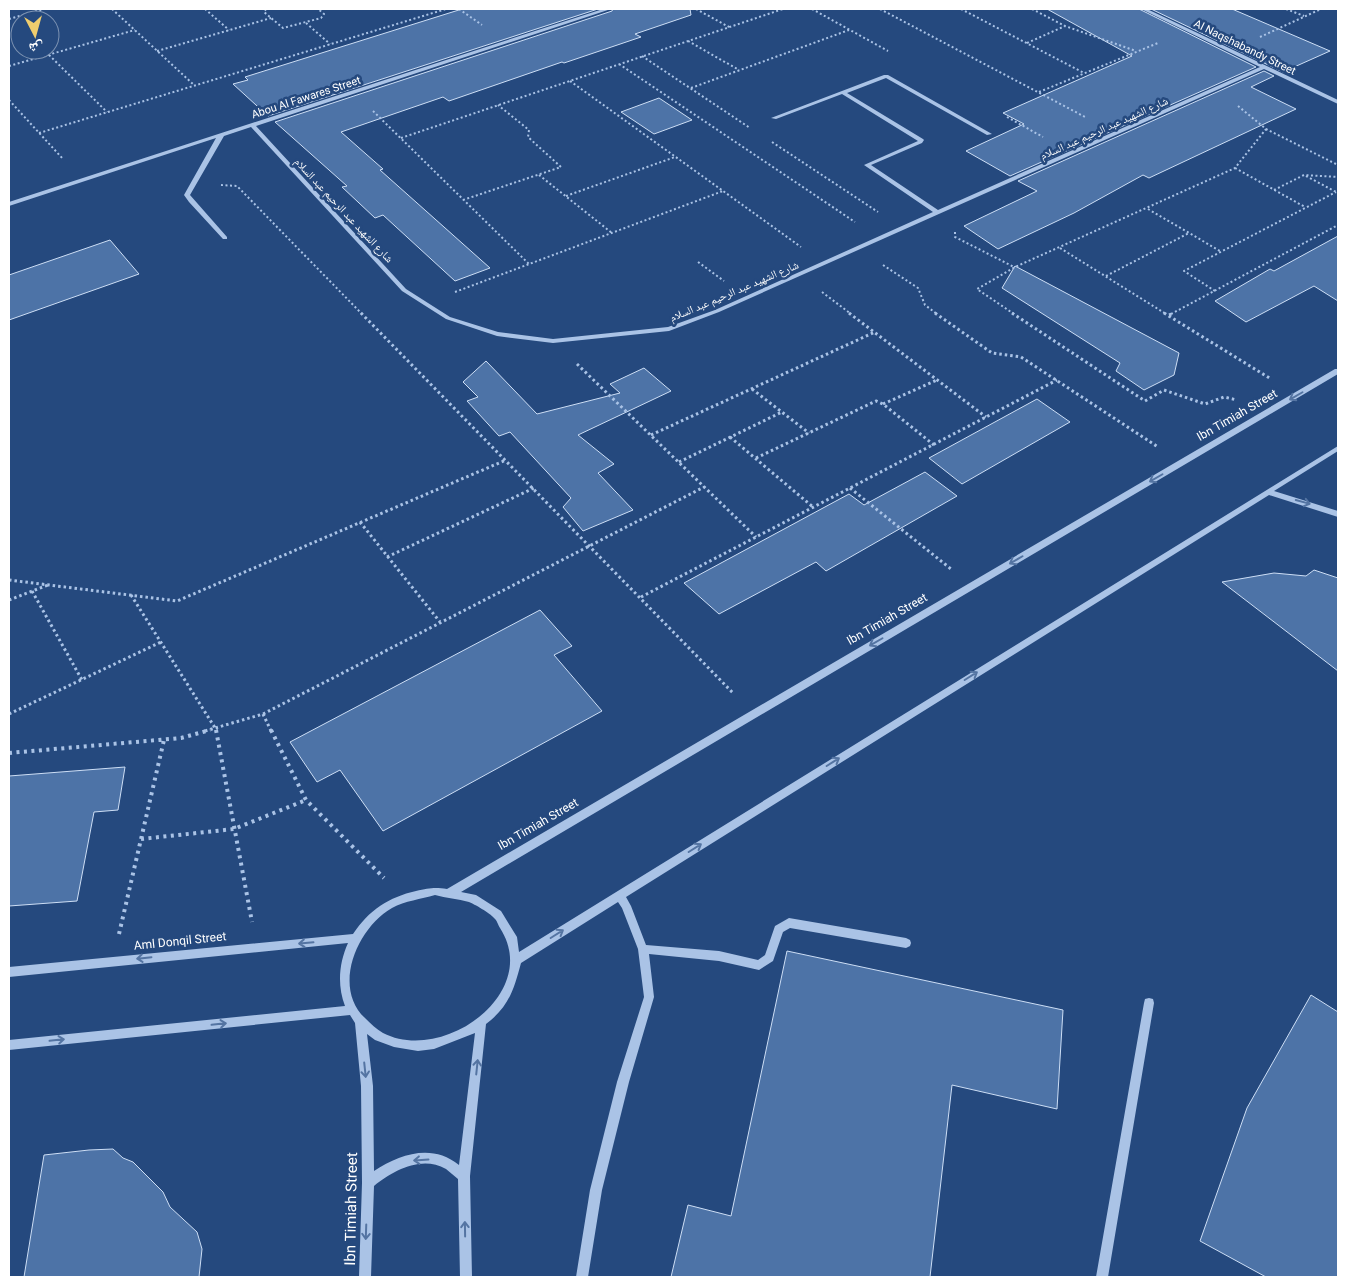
<svg xmlns="http://www.w3.org/2000/svg" width="1347" height="1286" font-family="Roboto,'Noto Naskh Arabic',sans-serif">
<style>
.building{fill:#4d73a7;stroke:#cddef5}
.lines{fill:none;stroke-linecap:round;stroke-linejoin:round}
.path-far2{stroke:#aac3e6;stroke-width:2;stroke-dasharray:2 2.5;stroke-linecap:butt}
.path-far1{stroke:#aac3e6;stroke-width:3;stroke-dasharray:2.5 3;stroke-linecap:butt}
.path{stroke:#aac3e6;stroke-width:4;stroke-dasharray:3 4.5;stroke-linecap:butt}
.minor{fill:#aac3e6;fill-rule:evenodd}
.oneway{stroke:#5474a2}
.labels{text-anchor:middle;stroke-width:5;stroke-linejoin:round;paint-order:stroke}
.far-street-label{font-size:11px;fill:#fff;stroke:#25497e}
.street-label{font-size:12px;fill:#fff;stroke:#25497e}
.near-street-label{font-size:15px;fill:#fff;stroke:#25497e}
</style>
<rect width="100%" height="100%" fill="#25497e"/>
<path class="building" d="M462,9h136l-330,107 -35,-32 15,-4 -3,-3z
M613,9h77l1,6 -56,19 6,3 -77,26 -2,-1 -113,39 -6,-4 -102,35 42,37 -3,1 110,98 -35,13 -72,-66 -8,3 -33,-31 5,-1 -72,-64 337,-111z
M1047,9h92l117,58 -246,109 -44,-25 58,-27 -21,-11 129,-57z
M1151,9h81l98,42 -47,21z
M1264,71l10,5 -23,11 45,22 -147,69 -6,-3 -69,38 -76,36 -34,-23 73,-35 -19,-10z
M659,98l33,22 -38,14 -33,-22z
M1338,236v65l-24,-15 -68,36 -31,-21 55,-32 4,2z
M110,240l29,34 -130,46v-45z
M1015,266l164,87 -5,22 -30,15 -28,-19 4,-8 -118,-75z
M486,361l51,53 83,-21 -10,-9 34,-16 27,23 -93,44 36,29 -16,9 35,37 -50,21 -20,-24 8,-9 -61,-66 -11,4 -32,-35 11,-4 -15,-15z
M1037,399l33,23 -108,62 -33,-26z
M925,472l32,24 -131,75 -10,-9 -97,52 -35,-31 165,-89 15,11z
M1314,570l24,8v93l-116,-89 52,-9 32,3z
M540,610l32,36 -18,9 48,56 -219,120 -43,-61 -23,12 -27,-40z
M125,767l-7,43 -24,2 -17,89 -68,5v-130z
M787,951l276,59 -6,99 -105,-24 -22,192h-259l17,-72 43,11z
M1311,995l27,17v265h-72l-66,-36 47,-133z
M113,1149l10,9 10,4 30,30 7,15 27,25 5,17 -3,28h-175l20,-122 45,-5z"/>
<g class="lines">
<path class="path-far2" d="M112,9l82,76
M205,9l24,21
M266,9l-2,3 19,16 38,-10 3,-4 -6,-5
M459,9l23,16
M696,9l33,18
M812,9l76,42
M880,9l207,109
M961,9l123,64
M1032,9l33,17 71,25
M1286,9l18,7
M9,19l35,-10
M306,23l24,21
M1260,37l61,-28
M688,41l51,29
M1027,43l38,-17
M157,51l114,-33
M49,55l58,57
M642,56l108,72
M619,64l236,158
M9,66l126,-36
M570,81l231,166
M691,88l158,-58
M1039,92l119,-49
M9,100l54,59
M1238,106l28,23 72,36
M373,111l156,153
M1007,117l36,20
M39,133l407,-124
M401,138l382,-129
M772,142l106,70
M1235,168l70,39
M539,175l73,58
M1306,176l32,17
M221,185l16,1 125,128
M1274,190l30,-15 34,2
M566,196l109,-39
M463,200l98,-33 -33,-30 1,-7 -31,-25
M1148,209l72,42
M955,232v5l59,30
M1060,248l106,66
M698,262l26,19
M883,265l35,23 7,17 12,9
M1106,276l83,-43
M1215,291l-31,-20 152,-79
M455,292l268,-101
M822,292l29,22
M1014,314l-37,-25 38,-22 220,-99 31,-39
M1171,314l167,-89"/>
<path class="path-far1" d="M361,313l373,381
M849,313l137,104
M935,313l57,40 29,4 137,90
M1012,313l133,88 19,-11 41,14 19,-7 13,3
M1164,313l107,66
M1169,315l5,-2
M577,364l179,173
M752,389l57,44
M883,404l54,-24
M651,435l224,-103
M730,437l83,70
M756,458l120,-57 7,3 51,41
M679,462l103,-50
M850,488l101,81
M360,522l80,100
M387,557l147,-69
M9,580l168,21 329,-141
M32,591l50,89
M131,595l86,136
M641,597l416,-217
M9,600l39,-15
M9,714l152,-72
M263,714l8,17
M205,731l58,-17 441,-227"/>
<path class="path" d="M216,730l36,192
M271,730l35,70 78,78
M9,753l172,-15 29,-8
M141,839l93,-10 72,-29
M119,934l45,-194"/>
<path class="minor" d="M603,9h8l-355,117 150,163 44,28 48,15 55,7 115,-12 47,-17 218,-98 -69,-47 54,-24 -76,-47 -66,25 -5,-1 113,-43h4l104,59 -5,1 -101,-57 -39,15 76,46 1,1 -2,3 -51,22 67,45 322,-143 -119,-58h6l191,91v4l-74,-35 -545,243 -50,19 -116,12 -56,-7 -51,-17 -44,-28 -151,-164 -27,9 -34,59 37,42v2h-4l-34,-37 -5,-7 32,-57 -207,68v-4z
M1335,369h3v5l-877,518 15,3 25,16 16,26 2,15 819,-506v5l-64,40 64,20v6l-69,-22 -643,402 5,9 15,39 73,6 39,9 7,-5 10,-29 14,-8 117,20 4,2 1,3 -1,3 -4,2 -116,-20 -7,4 -10,29 -14,9 -40,-9 -70,-7 5,43 -25,85 -27,108 -14,87h-12l14,-87 27,-108 27,-85 -6,-48 -16,-41 -4,-6 -97,61c-7,26 -12,44 -35,61l-16,152 2,101h-12l-2,-98c-4,-3 -8,-7 -12,-10 -25,-14 -53,2 -72,17l-3,91h-12l3,-94 -1,-97 -6,-63 -5,-8 -341,35v-10l336,-34c-8,-21 -6,-43 3,-63l-339,34v-10l344,-33c16,-24 36,-37 63,-43 13,-3 19,-4 31,-2zM435,895c11,3 23,4 34,7 5,2 21,11 25,16 3,2 4,7 6,10 42,65 -57,136 -117,105 -7,-4 -12,-9 -18,-15 -33,-31 -8,-90 27,-110 13,-7 29,-9 43,-13zM475,1033l-16,132c-27,-22 -59,-11 -85,6l-1,-85 -6,-52 8,6 19,7 24,4 16,-2z
M1149,998l4,1 1,4 -46,274h-12l48,-274 1,-4z"/>
</g>
<defs><path id="oneway-shaft" d="M-6 0H5M1.5-3L5.5 0L1.5 3" fill="none" stroke-width="1.6" stroke-linecap="round" stroke-linejoin="round" transform="scale(1.25)"/></defs>
<g class="oneway">
<use href="#oneway-shaft" transform="translate(1296 396) rotate(150)"/>
<use href="#oneway-shaft" transform="translate(1156 478) rotate(150)"/>
<use href="#oneway-shaft" transform="translate(1303 502) rotate(15)"/>
<use href="#oneway-shaft" transform="translate(1016 560) rotate(150)"/>
<use href="#oneway-shaft" transform="translate(876 642) rotate(150)"/>
<use href="#oneway-shaft" transform="translate(971 676) rotate(-32)"/>
<use href="#oneway-shaft" transform="translate(833 762) rotate(-32)"/>
<use href="#oneway-shaft" transform="translate(695 848) rotate(-32)"/>
<use href="#oneway-shaft" transform="translate(557 934) rotate(-32)"/>
<use href="#oneway-shaft" transform="translate(306 943) rotate(175)"/>
<use href="#oneway-shaft" transform="translate(144 958) rotate(174)"/>
<use href="#oneway-shaft" transform="translate(219 1024) rotate(-6)"/>
<use href="#oneway-shaft" transform="translate(57 1040) rotate(-6)"/>
<use href="#oneway-shaft" transform="translate(477 1067) rotate(-84)"/>
<use href="#oneway-shaft" transform="translate(365 1070) rotate(84)"/>
<use href="#oneway-shaft" transform="translate(421 1160) rotate(176)"/>
<use href="#oneway-shaft" transform="translate(465 1229) rotate(-91)"/>
<use href="#oneway-shaft" transform="translate(366 1232) rotate(92)"/>
</g>
<g class="labels">
<g class="far-street-label">
<text transform="translate(1245 47) rotate(26)" y="4">Al Naqshabandy Street</text>
<text transform="translate(306 97) rotate(-18)" y="4">Abou Al Fawares Street</text>
<text transform="translate(1104 128) rotate(-24)" y="4">شارع الشهيد عبد الرحيم عبد السلام</text>
<text transform="translate(344 210) rotate(47)" y="4">شارع الشهيد عبد الرحيم عبد السلام</text>
<text transform="translate(734 291) rotate(-23)" y="4">شارع الشهيد عبد الرحيم عبد السلام</text>
</g>
<g class="street-label">
<text transform="translate(1237 415) rotate(-30)" y="4">Ibn Timiah Street</text>
<text transform="translate(887 619) rotate(-30)" y="4">Ibn Timiah Street</text>
<text transform="translate(538 824) rotate(-30)" y="4">Ibn Timiah Street</text>
<text transform="translate(180 941) rotate(-6)" y="4">Aml Donqil Street</text>
</g>
<g class="near-street-label">
<text transform="translate(351 1209) rotate(-89)" y="5">Ibn Timiah Street</text>
</g>
</g>
<rect width="1347" height="1286" fill="none" stroke="#ffffff" stroke-width="20"/>
<g transform="translate(35 35) rotate(174)"><circle r="24" fill="#25497e" stroke="#7c92b2"/>
<path d="M0-4L9 19L0 12L-9 19Z" fill="#efcd6e"/>
<text y="-8" font-size="14" font-weight="bold" text-anchor="middle" fill="#ffffff">ش</text>
</g>
</svg>
